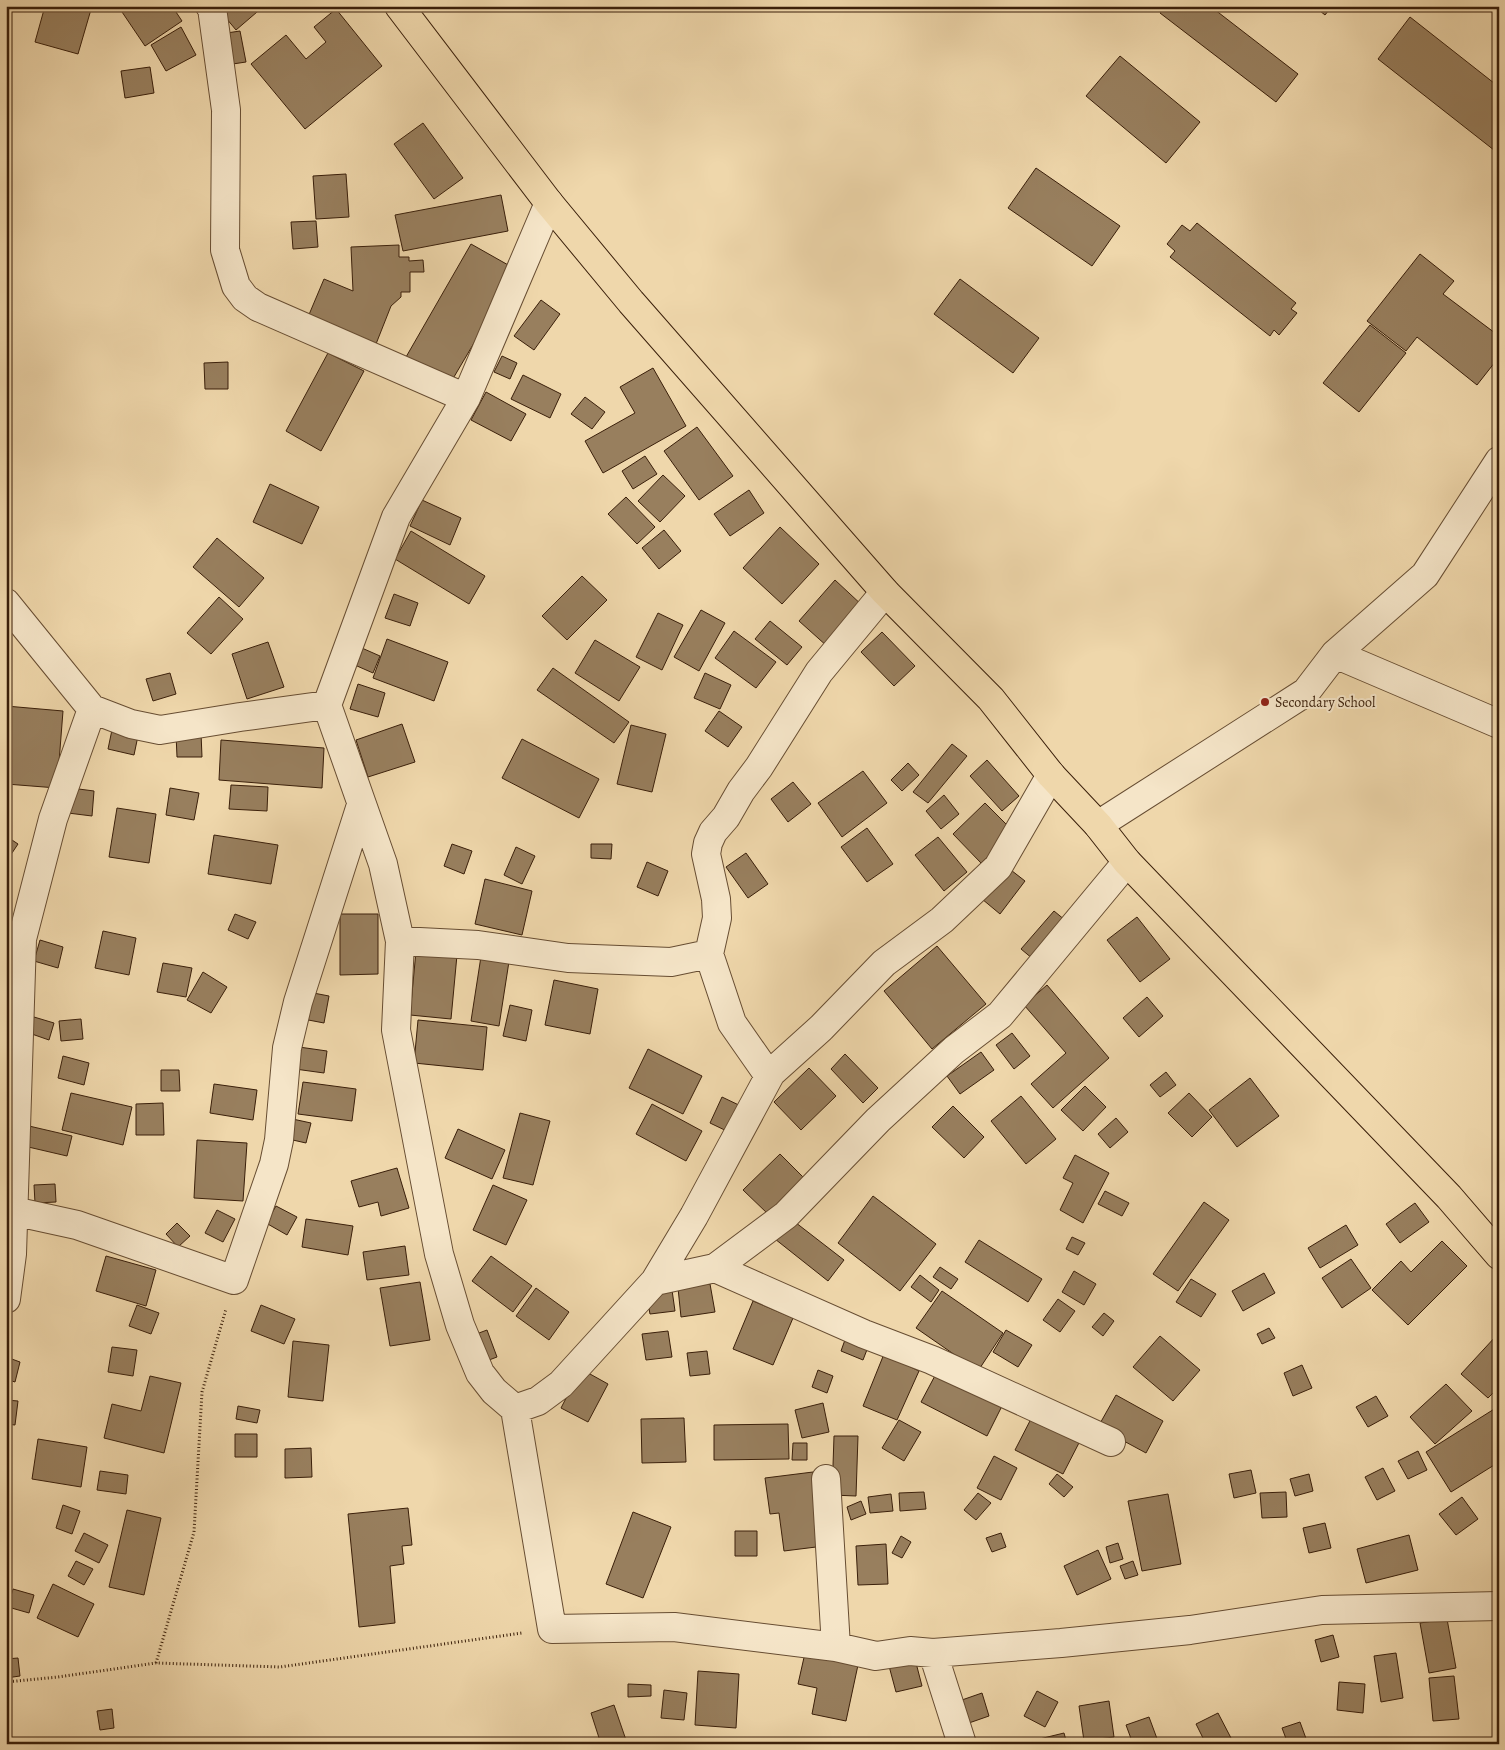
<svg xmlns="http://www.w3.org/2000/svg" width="1505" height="1750" font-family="Alegreya,serif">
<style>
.building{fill:#987f5e;stroke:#3a1f0a}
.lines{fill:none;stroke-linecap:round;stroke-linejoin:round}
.minor-casing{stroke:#674d32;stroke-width:30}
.major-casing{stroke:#3a1f0a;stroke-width:30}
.path{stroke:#3a1f0a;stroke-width:3;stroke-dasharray:1 2.5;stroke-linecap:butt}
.minor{stroke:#f5e5c8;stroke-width:28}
.major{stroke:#efd7ab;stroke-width:28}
.poi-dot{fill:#8f2418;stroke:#f5e5c8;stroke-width:2}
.labels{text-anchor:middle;stroke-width:4;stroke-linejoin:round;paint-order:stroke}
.poi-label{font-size:14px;fill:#3a1f0a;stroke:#f5e5c8;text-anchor:start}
</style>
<rect width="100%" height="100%" fill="#efd7ab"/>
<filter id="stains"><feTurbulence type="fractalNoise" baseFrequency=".004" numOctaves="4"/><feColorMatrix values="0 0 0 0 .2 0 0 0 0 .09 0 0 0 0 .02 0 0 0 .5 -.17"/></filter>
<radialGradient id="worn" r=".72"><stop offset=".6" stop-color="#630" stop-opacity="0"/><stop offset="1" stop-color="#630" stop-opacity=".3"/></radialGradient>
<path class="building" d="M45,6h47l-14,48 -43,-12z
M123,6h49l10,15 -37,25 -25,-37z
M216,6h48l-28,24z
M1165,6h45l88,68 -22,28 -116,-89z
M1314,6h18l-7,9z
M336,9l46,57 -77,63 -54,-65 35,-29 20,24 20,-17 -12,-15z
M1410,17l89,70v67l-121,-95z
M181,27l15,28 -30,16 -15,-26z
M240,31l6,31 -20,3 -6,-31z
M1120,56l80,66 -34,41 -80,-67z
M150,67l4,26 -29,5 -4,-27z
M423,123l40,55 -29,21 -40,-55z
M1036,168l84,58 -28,40 -84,-58z
M346,174l3,43 -33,2 -3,-43z
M501,195l7,36 -105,20 -8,-36z
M316,221l2,26 -25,2 -2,-27z
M1197,223l99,80 -5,6 6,4 -18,22 -5,-5 -4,6 -100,-79 5,-6 -8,-7 15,-19 8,6z
M471,244l46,26 -66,112 -45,-25z
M399,245v12h10v4l14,-1 1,12h-14v20h-9v5l-10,9 -15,38 -68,-27 16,-38 29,12 -2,-44z
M1420,254l34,27 -11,13 56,42v21l-22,28 -60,-48 -11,14 -39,-30z
M960,279l79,59 -26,35 -79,-59z
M541,300l19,14 -26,36 -20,-14z
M1370,325l36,28 -47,59 -36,-29z
M328,353l36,18 -43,80 -35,-20z
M502,356l15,7 -7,16 -16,-7z
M228,362v27h-23l-1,-26z
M653,368l33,58 -83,47 -18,-32 50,-28 -15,-26z
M523,375l38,19 -11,24 -39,-19z
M486,392l40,22 -15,27 -40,-21z
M585,397l20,15 -13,17 -21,-15z
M697,427l36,49 -34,24 -35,-49z
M645,456l12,18 -24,15 -11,-18z
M663,475l22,21 -25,26 -22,-21z
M270,484l49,23 -17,37 -49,-22z
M749,490l15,23 -34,23 -16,-22z
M626,497l29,30 -18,17 -29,-30z
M422,500l39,18 -11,27 -40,-19z
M780,527l39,37 -37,40 -39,-36z
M664,530l17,21 -22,18 -17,-21z
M411,531l74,45 -16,28 -74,-45z
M217,538l47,40 -25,29 -46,-40z
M582,576l25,24 -40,40 -25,-24z
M835,580l29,27 -36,40 -29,-26z
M394,594l24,9 -8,23 -25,-8z
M219,597l24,22 -32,35 -24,-21z
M701,610l24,13 -26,48 -25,-14z
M658,613l25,12 -21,45 -26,-13z
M770,621l32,26 -15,18 -32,-26z
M734,631l42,31 -20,26 -41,-30z
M882,632l33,34 -21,20 -33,-34z
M387,639l61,23 -14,39 -61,-23z
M595,640l45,27 -21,34 -44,-28z
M268,642l16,45 -37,12 -15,-45z
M355,645l25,11 -7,17 -25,-11z
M553,668l76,54 -15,21 -77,-53z
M170,673l6,21 -23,7 -7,-22z
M705,673l26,12 -11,24 -26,-11z
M358,684l27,9 -7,24 -28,-8z
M6,706l57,5 -6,77 -51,-4z
M719,711l23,16 -14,20 -23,-16z
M402,724l13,38 -47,15 -12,-37z
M113,725l26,6 -5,24 -26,-6z
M631,725l35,9 -14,58 -35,-8z
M201,733l1,24h-25l-1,-23z
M522,739l77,40 -20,39 -77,-40z
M221,740l103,8 -2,40 -103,-8z
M952,744l15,12 -39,47 -15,-11z
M987,760l32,36 -17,15 -32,-35z
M908,763l11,12 -17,16 -11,-11z
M863,771l24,32 -45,34 -24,-34z
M793,782l18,22 -23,18 -17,-23z
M231,785l37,2 -1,24 -38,-2z
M71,788l23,3 -2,25 -24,-3z
M170,788l29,5 -5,27 -28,-5z
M944,795l15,19 -18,15 -15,-18z
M985,803l29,29 -33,31 -28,-29z
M117,808l39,6 -7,49 -40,-6z
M867,828l26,36 -26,18 -26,-35z
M214,835l64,10 -7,39 -63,-10z
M6,836l12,8 -12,18z
M938,837l29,35 -23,19 -29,-36z
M452,844l20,7 -8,23 -20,-8z
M591,844h21l-1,15 -20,-1z
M516,847l19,9 -13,28 -18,-9z
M746,853l22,31 -20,14 -22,-31z
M647,862l21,9 -10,25 -21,-9z
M1007,867l18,14 -25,33 -18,-15z
M485,879l47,12 -10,44 -47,-11z
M1054,911l17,14 -32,39 -18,-15z
M235,914l21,8 -8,17 -20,-9z
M340,914h38v60l-38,1z
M1137,917l33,42 -30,23 -33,-42z
M103,931l33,7 -7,37 -34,-7z
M40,940l23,7 -5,21 -24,-7z
M937,946l49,58 -54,45 -48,-58z
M482,950l28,5 -11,71 -28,-5z
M416,951l41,4 -6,64 -41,-4z
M163,963l29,5 -6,29 -29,-5z
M203,972l24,15 -16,26 -24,-13z
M554,980l44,9 -8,45 -45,-9z
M1047,985l62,73 -56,50 -22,-24 35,-31 -42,-48z
M303,991l26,5 -5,27 -26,-5z
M1147,997l16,19 -24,21 -16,-19z
M510,1005l22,5 -6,31 -23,-5z
M34,1017l20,6 -5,17 -20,-7z
M81,1019l2,20 -22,2 -2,-20z
M418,1020l69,7 -4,43 -69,-7z
M1012,1033l18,23 -16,13 -18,-24z
M299,1047l28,4 -3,22 -29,-4z
M648,1049l54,27 -19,38 -54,-26z
M981,1052l13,18 -34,24 -13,-18z
M845,1054l33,34 -15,15 -32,-34z
M63,1056l26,7 -5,22 -26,-7z
M809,1068l27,28 -35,34 -27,-28z
M161,1070h18l1,21h-19z
M1166,1072l10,13 -16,12 -10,-12z
M1250,1078l29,38 -42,31 -28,-37z
M303,1082l53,7 -4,32 -54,-7z
M214,1084l43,6 -4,30 -43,-7z
M1085,1086l21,21 -23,24 -22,-21z
M71,1093l61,14 -9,38 -61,-15z
M1189,1093l23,24 -20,20 -24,-24z
M1021,1096l35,43 -30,25 -35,-43z
M722,1097l23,11 -12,26 -23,-11z
M163,1103l1,32h-28v-31z
M652,1104l50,27 -16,30 -50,-27z
M953,1106l31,31 -20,21 -32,-31z
M520,1113l30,8 -17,64 -30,-7z
M288,1118l23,5 -5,20 -22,-5z
M1116,1118l12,14 -18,16 -12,-14z
M29,1126l43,10 -5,20 -43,-10z
M458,1129l47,21 -13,29 -47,-21z
M197,1140l50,3 -4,58 -49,-3z
M780,1154l25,25 -37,35 -25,-24z
M1075,1155l34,18 -26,50 -23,-13 13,-27 -10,-5z
M397,1168l12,40 -28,8 -3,-14 -19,5 -8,-26z
M55,1184l1,18 -21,1 -1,-18z
M493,1185l34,15 -21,45 -33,-15z
M1105,1191l24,12 -7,13 -24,-12z
M873,1196l63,48 -36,47 -62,-48z
M1204,1202l25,18 -51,71 -25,-17z
M1415,1203l14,19 -29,21 -14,-19z
M276,1206l21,11 -10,18 -21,-12z
M217,1210l18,9 -12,23 -18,-9z
M306,1219l47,7 -5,29 -46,-8z
M791,1219l53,41 -16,21 -53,-42z
M177,1223l13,13 -12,11 -12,-13z
M1346,1225l12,20 -38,23 -12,-20z
M1072,1237l13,6 -7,12 -12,-6z
M979,1240l63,39 -14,23 -63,-40z
M1442,1241l25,25 -59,59 -36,-35 29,-29 10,11z
M405,1246l4,29 -42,5 -4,-28z
M106,1256l50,14 -10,36 -50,-15z
M491,1256l41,30 -19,26 -41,-31z
M1351,1259l20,29 -29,20 -20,-30z
M940,1267l18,12 -7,10 -18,-12z
M1074,1271l22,13 -12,21 -22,-13z
M1264,1273l11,20 -32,18 -11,-20z
M920,1275l19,15 -8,12 -20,-15z
M1191,1279l25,15 -15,23 -25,-15z
M420,1282l10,58 -40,6 -10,-58z
M710,1284l5,28 -34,5 -3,-29z
M536,1288l33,24 -20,28 -33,-24z
M672,1290l3,21 -25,3 -4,-21z
M942,1291l61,42 -25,38 -62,-43z
M1058,1299l17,12 -15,21 -17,-12z
M753,1301l40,17 -20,47 -40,-16z
M137,1305l22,8 -8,21 -22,-8z
M261,1305l34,14 -11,25 -33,-13z
M1104,1313l10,8 -11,15 -11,-9z
M1269,1328l6,10 -13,6 -5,-10z
M487,1330l10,27 -16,6 -10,-27z
M1006,1330l26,15 -14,22 -25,-15z
M668,1331l4,26 -26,3 -4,-26z
M1160,1336l40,34 -27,31 -40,-34z
M1496,1336l3,3v48l-11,11 -27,-24z
M846,1337l22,10 -5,13 -22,-9z
M293,1341l36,4 -6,56 -35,-4z
M112,1347l25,3 -4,26 -25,-4z
M707,1351l3,23 -20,2 -3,-23z
M884,1354l35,17 -22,49 -34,-14z
M9,1358l11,4 -5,20 -9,-3v-11z
M1302,1365l10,23 -19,8 -9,-23z
M581,1369l27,15 -20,38 -27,-14z
M818,1370l15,6 -6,17 -15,-6z
M938,1370l65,34 -16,32 -66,-34z
M150,1376l31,7 -17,70 -60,-15 8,-34 29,7z
M1446,1384l26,27 -37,33 -25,-27z
M1116,1395l47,26 -17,32 -48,-26z
M1376,1396l12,20 -20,11 -12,-20z
M6,1400l12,1 -3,24 -9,-1z
M823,1403l6,29 -27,6 -7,-28z
M238,1406l22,4 -3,13 -21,-4z
M1499,1406v56l-48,30 -25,-40z
M1033,1415l48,24 -18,35 -48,-24z
M684,1418l2,44 -44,1 -1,-44z
M899,1420l22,12 -17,29 -22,-13z
M788,1424l1,35 -75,1v-35z
M235,1434h22v23h-22z
M834,1436h24l-2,60 -24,-1z
M38,1439l49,8 -6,40 -49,-8z
M793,1443h14v17h-15z
M311,1448l1,29 -27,1v-29z
M1418,1451l9,19 -19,9 -10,-18z
M994,1456l23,12 -16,32 -24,-12z
M1383,1468l12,23 -18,9 -12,-23z
M1251,1470l5,23 -22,5 -5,-24z
M100,1471l28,4 -2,19 -29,-4z
M813,1472l11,74 -40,5 -5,-38 -9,1 -5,-36z
M1057,1474l16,13 -9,10 -15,-13z
M1309,1474l4,17 -18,5 -5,-17z
M924,1492l2,17 -26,2 -1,-18z
M1286,1492l1,25 -25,1 -2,-25z
M978,1493l13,10 -15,17 -12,-10z
M891,1494l2,17 -23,2 -2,-16z
M1168,1494l13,70 -39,7 -14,-70z
M1462,1497l16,22 -22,16 -17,-21z
M861,1501l5,13 -15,6 -4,-13z
M63,1505l17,6 -8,23 -16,-6z
M408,1508l4,37 -10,1 2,18 -14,2 5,57 -36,4 -11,-113z
M127,1510l34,8 -17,77 -35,-8z
M633,1512l38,15 -28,71 -37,-14z
M1325,1523l6,25 -22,5 -6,-25z
M735,1531h22v25h-22z
M84,1533l24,12 -9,18 -24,-12z
M1001,1533l5,14 -14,5 -6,-14z
M1409,1535l9,35 -52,13 -9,-34z
M901,1536l10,6 -9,16 -10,-5z
M1118,1543l5,16 -13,4 -4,-16z
M886,1544l2,40 -30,1 -2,-39z
M1098,1550l13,29 -34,16 -13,-29z
M76,1561l17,8 -9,16 -16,-9z
M1133,1561l5,14 -13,4 -5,-13z
M53,1584l41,20 -16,33 -41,-19z
M13,1589l21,6 -5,18 -21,-6z
M1447,1619l9,49 -27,5 -9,-50z
M1333,1635l6,22 -18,5 -6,-22z
M805,1653l53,12 -12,56 -34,-7 5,-26 -19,-4z
M1396,1653l7,45 -22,4 -7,-46z
M18,1658l2,18 -14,2v-19z
M915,1659l7,27 -26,6 -7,-26z
M698,1671l41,3 -3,54 -41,-3z
M1454,1676l5,43 -26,2 -4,-43z
M1339,1682l26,2 -2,29 -26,-3z
M628,1684l23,1v11l-23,1z
M664,1690l23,3 -3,27 -23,-2z
M1037,1691l21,11 -13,25 -21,-11z
M982,1693l7,23 -23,8 -7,-23z
M1109,1701l5,36 -30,4 -5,-35z
M614,1705l12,35 -13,4h-12l-10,-31z
M112,1709l2,19 -14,2 -3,-19z
M1218,1713l13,25 -11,6h-14l-10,-20z
M1149,1717l10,27h-26l-7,-19z
M1300,1722l8,22h-20l-6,-16z
M1064,1733l3,11 -44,-1z"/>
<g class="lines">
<defs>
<path id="minor" d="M210,6l2,2 14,102 -1,140 11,36 9,12 13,9 208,91
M549,203l-83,195 -70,119 -69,188 56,159 17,77 -4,89 43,224 21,71 20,48 14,18 21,18 37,220 122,-2 162,20 40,9 34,-5 23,2 128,-10 129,-13 132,-20 177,-4
M6,603l86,106 39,15 29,6 80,-13 87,-12
M1335,654l164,70
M1098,825l208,-133 29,-38 90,-79 74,-114
M400,941l78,4 90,13 103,4 38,-8
M769,1076l-37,-53 -23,-69 8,-36 -1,-19 -10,-45 2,-11 5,-11 13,-15 15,-26 18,-24 60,-95 66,-80
M13,1211l64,14 157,55 40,-116 5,-24 8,-92 11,-46 63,-197
M715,1268l71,-53 92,-95 76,-70 46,-35 127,-153
M655,1281l60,-13 149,66 68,26 179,82
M6,1299l6,-45 10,-315 31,-120 39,-110
M515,1409l23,-8 23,-17 94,-103 39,-65 77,-143 50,-45 63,-65 58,-43 56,-53 53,-92
M826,1479l10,168
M933,1653l29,91"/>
<path id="major" d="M399,6l150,197 82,99 254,290 106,107 60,76 47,50 29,37 322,335 50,58"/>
</defs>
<use href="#minor" class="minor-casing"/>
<use href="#major" class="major-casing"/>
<path class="path" d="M156,1663l38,-131 8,-140 24,-83
M6,1682l52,-5 98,-14 124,4 242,-34"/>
<use href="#minor" class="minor"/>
<use href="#major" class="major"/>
</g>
<circle class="poi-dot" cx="1265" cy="702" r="5"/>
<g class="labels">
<g class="poi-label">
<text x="1275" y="707">Secondary School</text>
</g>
</g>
<rect width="1505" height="1750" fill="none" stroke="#efd7ab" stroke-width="25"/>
<rect x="8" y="8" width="1490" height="1735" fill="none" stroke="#3a1f0a" stroke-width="2.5"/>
<rect x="12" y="12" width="1480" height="1725" fill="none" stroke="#3a1f0a"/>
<rect width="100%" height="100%" filter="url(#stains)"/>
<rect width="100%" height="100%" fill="url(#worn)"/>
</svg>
